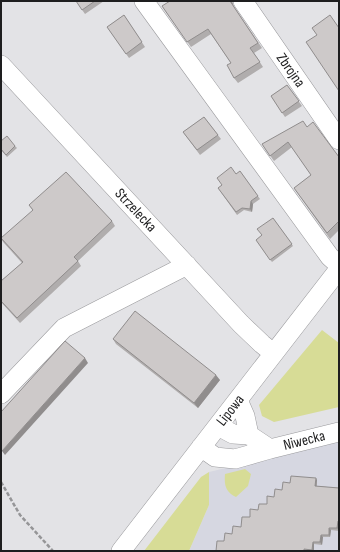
<svg xmlns="http://www.w3.org/2000/svg" width="340" height="552" font-family="'Sofia Sans Condensed',sans-serif">
<style>
.built{fill:#d6d7e1}
.green{fill:#d7dc96}
.lines{fill:none;stroke-linecap:round;stroke-linejoin:round}
.minor-casing{stroke:#9a9a9d;stroke-width:20}
.path{stroke:#959597;stroke-width:2.5;stroke-dasharray:4 2;stroke-linecap:butt}
.minor{stroke:#fff;stroke-width:19}
.wall{fill:#b0adad}
.shaded-wall{fill:#908d8d}
.building{fill:#cdc9c9;stroke:#908d8d}
.labels{text-anchor:middle;stroke-width:3.5;stroke-linejoin:round;paint-order:stroke}
.street-label{font-size:15px;fill:#1e1e1f;stroke:#fff}
</style>
<rect width="100%" height="100%" fill="#e3e3e6"/>
<path class="built" d="M339,441v110h-150l20,-46v-33z"/>
<path class="green" d="M322,330l17,13v64l-65,15 -12,-6 -3,-11z
M245,469l6,5 -3,12 -12,11c-10,-5 -12,-11 -11,-23z
M209,472v33l-20,46h-45l57,-74z"/>
<g class="lines">
<defs>
<path id="minor" d="M144,1l186,256 9,8
M243,1l96,139
M1,65l240,259 21,20 11,9
M1,394l63,-66 123,-63
M238,400l7,16 4,19
M218,426l15,8 16,1 21,14
M201,447l14,10 20,2 35,-10 69,-17
M121,551l218,-282"/>
</defs>
<use href="#minor" class="minor-casing"/>
<path class="path" d="M1,482l19,33 33,36"/>
<use href="#minor" class="minor"/>
</g>
<path class="wall" d="M76,1h28l-19,13z
M162,6l72,1 28,41 -8,5 9,14 -25,16 -4,-5 -3,-15 -20,-29 -20,13z
M124,15l21,32 -16,11 -22,-31z
M287,85l15,21 -17,11 -14,-21z
M204,117l17,22 -21,16 -17,-23z
M307,127l32,30v73l-9,9 -36,-51 17,-13 -19,-28 -18,14 -12,-17z
M1,141l14,5 2,2 -10,9 -6,-7z
M240,171l20,28 -7,5 -1,8 -8,-2 -7,5 -19,-27z
M29,205l83,16 3,5 -37,35 3,5 -61,57 -19,-21v-21l21,-18 -18,-20 -3,-4 32,-28z
M273,218l20,28 -21,16 -16,-22 6,-5z
M113,339l107,41 -22,28 -82,-64z
M317,480v6l22,2v43l-8,-1 -1,7h-7l-1,8 -8,-1v7h-98l8,-10 17,-14 9,-10 17,-13 23,-21z"/>
<path class="shaded-wall" d="M230,1h2l2,6 28,41 -32,-46z
M251,201l2,3 -1,8 -2,-3z
M85,358l3,5 -83,92 -3,-4z
M216,375l4,5 -22,28 -4,-5z
M316,478l1,2 -1,8 -1,-2z
M338,521l1,1v9l-2,-3z
M329,528l2,2 -1,7 -1,-2z
M321,535l2,2 -1,8 -2,-3z
M313,542l1,2v7l-2,-1z"/>
<path class="building" d="M76,1h19l-13,9z
M170,1h60l28,42 -8,5 10,14 -26,16 -7,-13 4,-2 -23,-34 -21,13 -25,-36z
M124,15l18,27 -16,12 -19,-27z
M330,15l9,13v63l-33,-49 11,-7 -5,-7z
M287,85l12,16 -17,12 -11,-17z
M204,117l14,18 -21,15 -14,-18z
M303,121l4,6 6,-5 26,35v64l-12,12 -33,-45 17,-13 -23,-33 -18,14 -8,-12z
M7,136l8,10 -9,9 -5,-6v-8z
M231,167l5,7 4,-3 18,25 -7,5 -1,8 -8,-1 -6,4 -18,-24 4,-3 -5,-7z
M66,172l46,49 -38,36 4,4 -61,57 -16,-17v-20l22,-19 -22,-24 32,-28 -4,-5z
M273,218l19,26 -22,16 -14,-20 6,-5 -5,-6z
M135,311l81,64 -22,28 -81,-64z
M65,341l20,17 -83,93 -1,-1v-38z
M291,476l25,2 -1,8 24,2v33h-1l-1,7h-8v7h-8l-1,7h-7l-1,8 -8,-1v2h-88l1,-10h7l1,-8 7,1 1,-8 8,1 1,-10h8v-8l8,1 1,-6h8v-8l7,1 1,-8 7,1 1,-8 7,1z"/>
<g class="labels">
<g class="street-label">
<text transform="translate(291 70) rotate(55)" y="5">Zbrojna</text>
<text transform="translate(136 210) rotate(47)" y="5">Strzelecka</text>
<text transform="translate(230 410) rotate(-52)" y="5">Lipowa</text>
<text transform="translate(304 440) rotate(-14)" y="5">Niwecka</text>
</g>
</g>
<rect width="340" height="552" fill="none" stroke="#1e1e1f" stroke-width="4"/>
</svg>
